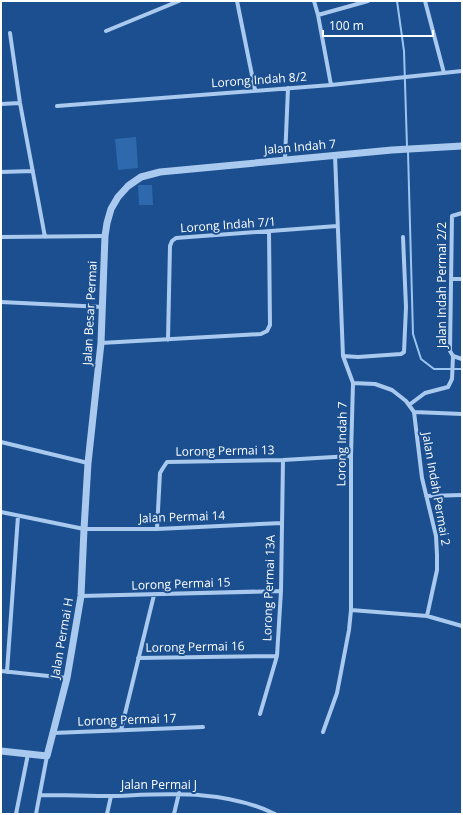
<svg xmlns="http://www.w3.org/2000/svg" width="463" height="815" font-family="'Open Sans',sans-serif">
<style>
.green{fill:#2e69ad}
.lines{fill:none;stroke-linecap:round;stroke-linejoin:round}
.stream{stroke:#9cc4f0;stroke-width:2}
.minor{stroke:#a9c9ee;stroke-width:4}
.tertiary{stroke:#a9c9ee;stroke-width:7}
.labels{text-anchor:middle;stroke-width:4;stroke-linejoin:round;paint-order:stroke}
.street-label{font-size:12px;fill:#fff;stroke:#1b4f8f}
</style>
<rect width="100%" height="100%" fill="#1b4f8f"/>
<path class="green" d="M136,137l2,31 -20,2 -3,-31z
M138,185h14l1,20h-14z"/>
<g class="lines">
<path class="stream" d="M397,1l7,50 3,96
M408,152l5,182 8,25 13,10h28"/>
<path class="minor" d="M237,1l18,89
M314,1l4,14 13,70
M425,1l19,72
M318,15l50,-14
M106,31l73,-30
M10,33l10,70 25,134
M1,104l19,-1
M57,106l274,-21 131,-14
M285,159l3,-71
M1,172l32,-1
M462,213l-10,3 -2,135 3,5 9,3
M1,237l104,-1
M451,279h11
M1,302l102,5
M168,340l2,-94 2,-5 4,-3 161,-12
M101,343l160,-9 6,-3 3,-6 -1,-93
M343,356l15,1 43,-3 3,-2 2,-45 -3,-70
M353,383l22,1 17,6 14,11 8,11 8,66 14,58 1,19v15l-10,46
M409,405l16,-12 23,-6 4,-8 1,-23
M414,412l48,2
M1,442l87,21
M426,496l36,-1
M1,512l83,17h73l125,-6
M157,529l3,-56 3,-5 4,-6 116,-2 68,-4
M81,596l200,-5
M351,610l76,6 35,10
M138,658l139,-2
M1,671l66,7
M7,672l11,-156
M260,714l17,-58 4,-65 2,-131
M121,730l33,-135
M323,732l14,-39 12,-63 2,-20v-154l2,-73 -10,-27 -8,-201
M53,733l150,-6
M41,795c24,0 48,1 73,1 54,-2 110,-7 161,18
M16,814l12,-60
M36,814l11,-58
M107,814l4,-18
M174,814l5,-21"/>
<path class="tertiary" d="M1,751l46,5 20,-78 14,-82 3,-67 4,-66 13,-120 4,-107 2,-13 4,-14 7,-12 10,-11 13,-9 19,-5 232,-22 70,-4"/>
</g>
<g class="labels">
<g class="street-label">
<text transform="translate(259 80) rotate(-4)" y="4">Lorong Indah 8/2</text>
<text transform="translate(300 147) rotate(-5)" y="4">Jalan Indah 7</text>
<text transform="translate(228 225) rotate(-4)" y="4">Lorong Indah 7/1</text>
<text transform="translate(442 285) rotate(-90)" y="4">Jalan Indah Permai 2/2</text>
<text transform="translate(90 313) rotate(-87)" y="4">Jalan Besar Permai</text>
<text transform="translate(342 444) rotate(-89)" y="4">Lorong Indah 7</text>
<text transform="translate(225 451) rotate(-1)" y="4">Lorong Permai 13</text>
<text transform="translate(436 489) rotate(80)" y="4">Jalan Indah Permai 2</text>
<text transform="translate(182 517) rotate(-2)" y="4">Jalan Permai 14</text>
<text transform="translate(181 584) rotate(-2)" y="4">Lorong Permai 15</text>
<text transform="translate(269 588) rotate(-88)" y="4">Lorong Permai 13A</text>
<text transform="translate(62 638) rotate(-80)" y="4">Jalan Permai H</text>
<text transform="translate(195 647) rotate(-1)" y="4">Lorong Permai 16</text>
<text transform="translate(127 720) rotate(-2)" y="4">Lorong Permai 17</text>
<text x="159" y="789">Jalan Permai J</text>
</g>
</g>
<rect width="463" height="815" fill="none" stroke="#ffffff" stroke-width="4"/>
<path d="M323 30v6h110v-6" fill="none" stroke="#ffffff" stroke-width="2"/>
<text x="329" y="30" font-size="12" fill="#ffffff" stroke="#1b4f8f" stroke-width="3" paint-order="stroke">100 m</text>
</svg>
